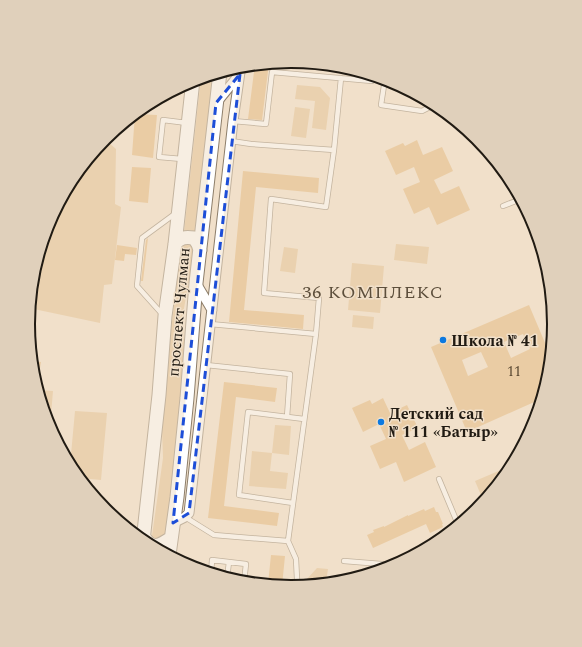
<svg xmlns="http://www.w3.org/2000/svg" width="582" height="647" font-family="Spectral,serif">
<style>
.green{fill:#e3bf8e}
.building{fill:#e3b476;fill-rule:evenodd}
.lines{fill:none;stroke-linecap:round;stroke-linejoin:round}
.service-casing{stroke:#8d7e6a;stroke-width:6}
.minor-casing{stroke:#8d7e6a;stroke-width:11}
.secondary-casing{stroke:#8d7e6a;stroke-width:15}
.service{stroke:#fff;stroke-width:4.5}
.minor{stroke:#fff;stroke-width:9}
.secondary{stroke:#fff;stroke-width:13}
.marked{fill:none;stroke:#1d4ed8;stroke-width:3;stroke-dasharray:8 5;stroke-linejoin:round}
.poi-dot{fill:#0c79e0;stroke:#f1e0ca;stroke-width:1.5}
.labels{text-anchor:middle;stroke-width:3;stroke-linejoin:round;paint-order:stroke}
.number-label{font-size:14px;fill:#52412c}
.street-label{font-size:16px;fill:#211b13;stroke:#f1e0ca}
.poi-label{font-size:16px;font-weight:bold;fill:#211b13;stroke:#f1e0ca;text-anchor:start}
.quarter-label{font-size:18px;letter-spacing:1px;fill:#5d4f3c;stroke:#f1e0ca}
.rim{fill:none;stroke:#211b13;stroke-width:2}
</style>
<rect width="100%" height="100%" fill="#f1e0ca"/>
<path class="green" d="M215,73l-19,159 -6,-2 -6,2 17,-155z
M297,85l23,2 10,11 -4,32 -14,-2 3,-27 -20,-2z
M295,107l15,2 -4,29 -15,-2z
M107,136l1,6 8,7 -1,55 6,3 -9,77 -8,1 -4,38 -71,-15 4,-36 15,-49 24,-46z
M185,242l10,4 -12,68 1,35 -3,48 -15,139 -12,4 -2,-4 11,-78 -1,-29 9,-99 10,-84z
M396,244l33,3 -2,17 -33,-4z
M284,247l14,2 -3,24 -15,-2z
M352,263l32,3 -4,47 -32,-3z
M353,315l21,2 -1,12 -21,-2z
M38,390l15,1 -3,36 -2,-3z
M75,411l32,2 -6,67 -22,-2 -9,-13z
M275,425l16,1 -2,29 -17,-2z
M252,451l20,2 -2,18 18,2 -2,16 -37,-3z
M508,467l1,3 -23,29 -3,1 -8,-19z
M317,568l11,1 -2,13 -19,-3z"/>
<path class="building" d="M269,63l-7,57 -14,-1 7,-55z
M135,114l22,1 -4,43 -21,-3z
M417,140l6,15 19,-8 11,24 -19,9 7,14 18,-8 11,24 -33,15 -8,-18 -15,7 -11,-25 17,-7 -6,-15 -18,8 -11,-24 18,-8 2,3z
M132,167l19,1 -3,35 -19,-2z
M243,171l76,7 -1,15 -62,-6 -12,123 60,5 -1,14 -74,-7z
M148,238l-5,43h-2l5,-41z
M117,245l20,3 -1,7 -11,-1 -1,7 -9,-1z
M529,305l22,52 -2,18 -8,24 -74,33 -36,-85zM523,334l7,15 -19,9 -7,-16zM481,352l7,15 -20,9 -6,-16z
M32,361l9,1 -2,12 -6,-1z
M224,382l53,6 -2,14 -39,-5 -12,109 55,7 -2,13 -69,-8z
M383,398l7,15 17,-8 11,23 -16,7 7,15 16,-8 11,25 -32,15 -8,-20 -16,7 -10,-23 16,-7 -7,-15 -16,8 -11,-24 18,-8 2,4z
M434,507l2,5h2l5,12h-1l1,3 -13,6 -4,-9 -53,24 -6,-13 7,-3 -1,-2 11,-4v1l24,-12v1l16,-7 1,2z
M271,555l14,1 -3,30 -14,-2z"/>
<g class="lines">
<defs>
<path id="service" d="M385,79l-4,26 41,6 14,-7
M233,121l33,3 6,-52 100,9v-6
M231,141l20,3 83,6
M182,159l-23,-2 4,-37 24,3
M503,206l18,-7
M163,315l-26,-29 5,-48 34,-25
M210,324l106,10 3,-36 -55,-5 7,-94 55,8 8,-57 7,-72
M206,365l84,9 -3,43
M439,479l18,43v4
M293,503l-54,-8 9,-83 56,7
M185,517l29,18 74,6 28,-207
M288,541l8,18 1,20 3,7
M344,561l50,4
M387,564l50,-22
M211,573l1,-13 17,2
M227,578l2,-16 17,2 -2,18"/>
<path id="minor" d="M217,102l22,-27
M196,283l16,27
M173,523l12,-6 4,-4 44,-392 8,-56"/>
<path id="secondary" d="M175,244c5,-7 11,-7 19,-6l4,6 2,6
M144,537c8,14 17,8 27,1
M143,541l16,-146 6,-79 10,-72 18,-164
M169,555l8,-58 10,-99 9,-115 24,-211"/>
</defs>
<use href="#service" class="service-casing"/>
<use href="#minor" class="minor-casing"/>
<use href="#secondary" class="secondary-casing"/>
<use href="#service" class="service"/>
<use href="#minor" class="minor"/>
<use href="#secondary" class="secondary"/>
</g>
<path d="M0 0H582V647H0ZM240,74l-51,439 -16,10 43,-420z" fill="#f1e0ca" fill-opacity=".55" fill-rule="evenodd"/>
<path class="marked" d="M240,74l-51,439 -16,10 43,-420z"/>
<g class="poi-dot">
<circle cx="443" cy="340" r="4"/>
<circle cx="381" cy="422" r="4"/>
</g>
<g class="labels">
<g class="number-label">
<text x="514" y="376">11</text>
</g>
<g class="street-label">
<text transform="translate(178 312) rotate(-85)" y="6">проспект Чулман</text>
</g>
<g class="poi-label">
<text x="451" y="346">Школа № 41</text>
<text x="389" y="419">Детский сад<tspan x="389" dy="18">№ 111 «Батыр»</tspan></text>
</g>
<g class="quarter-label">
<text x="373" y="298">36 КОМПЛЕКС</text>
</g>
</g>
<path d="M0 0H582V647H0ZM35 324a256 256 0 1 1 512 0a256 256 0 1 1-512 0Z" fill="#e0d0bb" fill-rule="evenodd"/>
<path class="rim" d="M35 324a256 256 0 1 1 512 0a256 256 0 1 1-512 0Z"/>
</svg>
